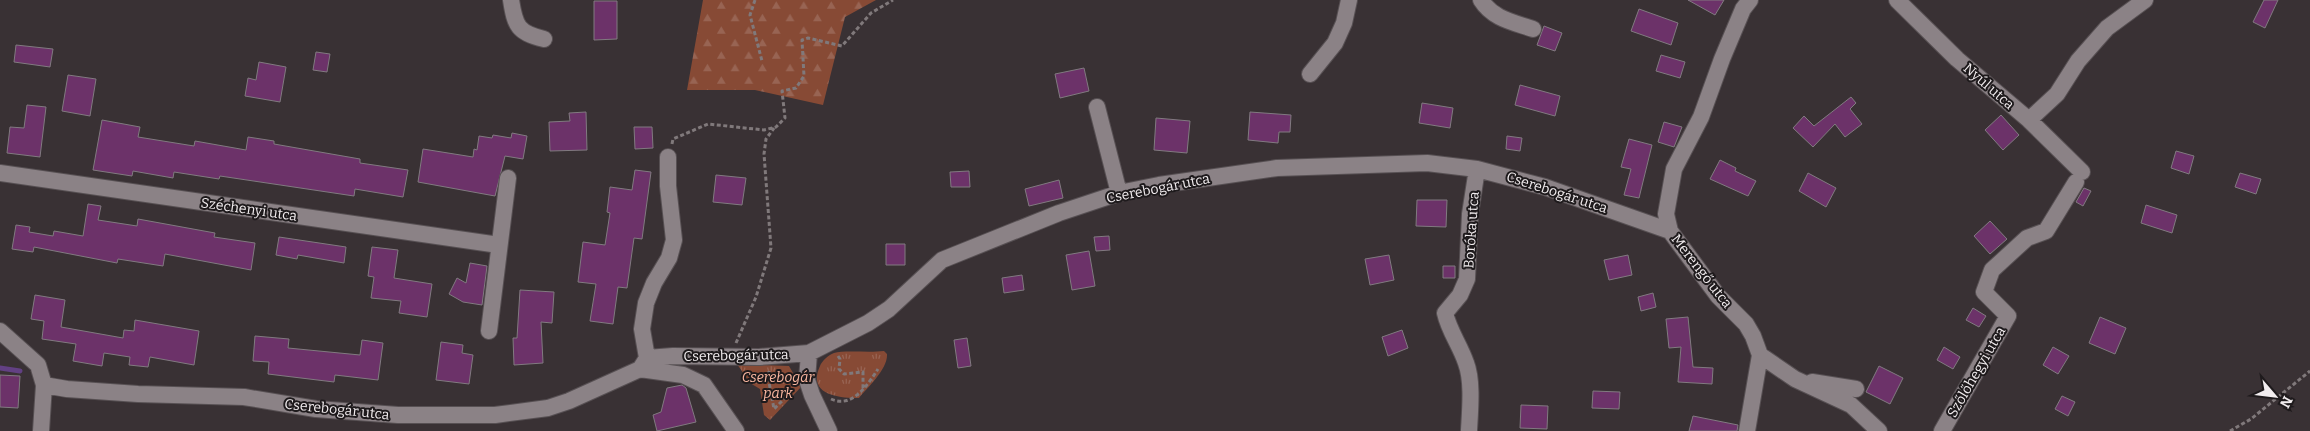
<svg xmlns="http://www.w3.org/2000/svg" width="2310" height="431" font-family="Bitter,serif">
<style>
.forest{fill:url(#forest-firs)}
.park{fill:url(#park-tufts)}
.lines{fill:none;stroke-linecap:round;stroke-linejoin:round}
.stream{stroke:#624083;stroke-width:5}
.building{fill:#6c3269;stroke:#817a80}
.minor-casing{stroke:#575053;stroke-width:18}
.path{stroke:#80797b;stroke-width:3;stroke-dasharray:4 2.5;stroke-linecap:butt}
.minor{stroke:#8b8286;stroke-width:16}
.labels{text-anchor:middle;stroke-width:4;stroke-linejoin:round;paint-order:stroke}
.street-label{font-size:14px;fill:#f2edef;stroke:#1e1a1c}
.park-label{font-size:14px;font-style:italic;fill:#fab7a0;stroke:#1e1a1c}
</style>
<defs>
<pattern id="forest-firs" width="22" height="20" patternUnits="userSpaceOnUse" patternTransform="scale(1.25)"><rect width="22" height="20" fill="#874a35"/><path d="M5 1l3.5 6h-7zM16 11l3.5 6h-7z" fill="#986453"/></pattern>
<pattern id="park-tufts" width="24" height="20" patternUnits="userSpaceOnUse" patternTransform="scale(1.25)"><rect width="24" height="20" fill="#874a35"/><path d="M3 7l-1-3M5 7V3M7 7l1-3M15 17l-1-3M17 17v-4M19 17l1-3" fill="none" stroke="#986453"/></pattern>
</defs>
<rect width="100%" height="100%" fill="#393134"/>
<path class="forest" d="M703,0h173l-31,17 -22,88 -68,-15h-68z"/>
<path class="park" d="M884,351l3,3c1,15 -19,33 -28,44 -22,0 -52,-4 -39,-32 2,-5 8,-11 14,-13 10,-3 36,0 50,-2z
M737,364l52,2 12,21 -31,33 -6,-5 -4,-26 -10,-6z"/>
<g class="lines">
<path class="stream" d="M0,368l20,3"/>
</g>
<path class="building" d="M1688,0h36l-9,15z
M2264,0h14l-13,28 -12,-6z
M594,1h23v38l-23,1z
M1639,9l39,14 -7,22 -40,-14z
M1544,26l18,7 -7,18 -18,-6z
M16,45l37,4 -3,18 -36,-5z
M316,52l14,2 -3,18 -14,-2z
M1661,55l24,7 -5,16 -24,-7z
M259,62l27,5 -6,35 -35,-6 3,-18 8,2z
M1084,68l5,23 -29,7 -5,-24z
M68,75l28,4 -6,37 -28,-5z
M1520,85l40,11 -5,20 -40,-11z
M1851,97l5,6 -6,6 12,15 -17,13 -10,-13 -22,23 -20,-19 11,-12 10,10z
M1422,103l31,5 -3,20 -31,-5z
M27,105l19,2 -6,50 -33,-4 3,-26 14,1z
M586,112l1,38 -37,1 -1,-29 21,-1 -1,-8z
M1250,112l41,3 -1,17h-11l-1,11 -30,-3z
M2001,115l18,20 -16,15 -18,-20z
M1156,118l34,3 -3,32 -33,-3z
M102,120l38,7 -2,10 56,9 1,-5 51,9 2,-13 26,4v3l86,15v4l48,7 -5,27 -48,-8 -1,7 -134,-20 -1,3 -45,-7 -1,6 -40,-7 -1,5 -39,-6z
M1664,122l18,5 -8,20 -16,-5z
M634,127h18l1,21 -18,1z
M512,133l15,3 -4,23 -18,-3 -10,40 -77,-14 5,-33 50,8 1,-8 3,1 2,-14 13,2 1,-3 18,3z
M1507,136l15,2 -2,13 -14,-2z
M1629,139l23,6 -13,53 -15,-3 7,-26 -10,-2z
M2176,151l18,5 -5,18 -18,-6z
M1720,160l16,8 -1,3 21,10 -8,15 -38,-17z
M635,170l16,2 -9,67 -8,-1 -7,50 -9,-1 -5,37 -23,-3 6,-37 -18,-2 5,-40 22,3 5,-32 -3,-1 3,-25 22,3z
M969,171l1,16h-19l-1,-15z
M1808,173l28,15 -10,19 -27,-16z
M2240,173l21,6 -5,15 -21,-7z
M716,175l30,3 -4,27 -29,-3z
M1059,180l4,18 -34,8 -4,-17z
M2084,188l7,3 -8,15 -7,-4z
M1417,200h30l-1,27 -30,-1z
M88,204l13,2 -3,14 39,6 1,-7 77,14 -1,4 41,6 -4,27 -86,-16 -2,12 -45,-7 -1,4 -83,-16 -1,5 -21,-3 4,-24 14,2 -1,5 24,4 1,-5 29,5z
M2146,205l31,10 -5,18 -31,-10z
M1990,221l17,18 -17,15 -16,-18z
M1109,236l1,14 -14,1 -2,-14z
M279,237l67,10 -2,16 -46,-8 -1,4 -21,-4z
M886,244h19v21h-19z
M372,247l26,3 -4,28 38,6 -5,33 -28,-4 2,-12 -30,-3 3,-21 -6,-1z
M1089,251l6,35 -23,4 -6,-35z
M1389,255l5,25 -24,5 -5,-26z
M1628,255l4,20 -23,5 -5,-20z
M470,263l17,3 -5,39 -19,-3 -14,-8 8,-16 9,5z
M1443,266h12v12h-12z
M1022,275l2,15 -20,3 -2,-15z
M520,290l34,2 -2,31 -11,-1 2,41 -29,2 -1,-27h4z
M1653,293l3,14 -15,4 -3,-14z
M35,295l30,5 -4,27 62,11 1,-8 10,1 1,-11 64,11 -5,34 -44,-8 -2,10 -19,-2 1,-8 -26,-4 -2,13 -29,-5 3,-17 -34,-5 2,-18 -13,-2z
M1973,308l13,8 -7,11 -13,-7z
M1688,317l5,50 20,1 -1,16 -34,-2 3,-35 -12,1 -3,-29z
M2100,317l26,11 -11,26 -26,-11z
M1402,330l6,18 -20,8 -6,-19z
M255,336l34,3 -1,9 72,7 2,-15 21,3 -5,37 -43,-5 -1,7 -66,-8 1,-12 -16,-1z
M967,338l4,28 -13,2 -4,-28z
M441,342l22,3 -1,8 11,2 -4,29 -33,-4z
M1944,347l16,10 -7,12 -16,-9z
M2053,347l16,9 -11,18 -15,-9z
M1879,366l24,12 -13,26 -24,-12z
M0,375l20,1 -2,32 -18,-1z
M682,385l4,3 10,34 -39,9 -4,-16 8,-3 6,-24z
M1593,391l27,1 -1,17 -27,-1z
M2062,396l13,6 -7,14 -13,-7z
M1521,405l27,1 -1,23 -27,-1z
M1693,416l45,9 -1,6h-48z"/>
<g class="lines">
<defs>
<path id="minor" d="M511,0c4,26 7,33 33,39
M1481,0c12,19 32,22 52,29
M1897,0l60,59 72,61 53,52
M1310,74l25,-31 9,-20 5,-23
M1097,107l22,86
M2029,120l28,-26 21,-33 29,-33 38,-28
M0,173l499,72
M0,331l38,34 6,20 -3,46
M489,331l19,-153
M809,353l-2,27 5,15 17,36
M1760,355l35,24 56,26 28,26
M647,358l26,-2 86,1 50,-4 59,-30 21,-14 53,-49 117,-47 60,-20 40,-8 118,-17 150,-5 50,6 68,18 125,44
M640,369l43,6 21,10 32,46
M1812,382l44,7
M44,385l23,4 71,5 106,3 72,12 82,6h97l53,-7 21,-7 71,-32 7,-11 -5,-29 4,-26 8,-20 15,-25 5,-18 -6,-54v-29
M1469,430c1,-19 4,-49 -3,-67 -6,-18 -17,-32 -21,-50l15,-18 7,-16 3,-65 7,-45
M1747,431l13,-76 -7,-19 -7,-12 -28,-28 -48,-65 -4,-17 8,-45 27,-52 21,-58 21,-50 7,-9
M1942,431l66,-115 -24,-24 8,-22 35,-32 19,-7 30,-49"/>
</defs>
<use href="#minor" class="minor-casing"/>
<path class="path" d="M755,0l-5,15 12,46
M672,144l1,-5 35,-15 56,6 12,-3 9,-9 -3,-27 14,-3 8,-12 -2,-36 6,-2 34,8 29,-33 22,-13
M736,343l20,-46 15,-49 -7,-94 2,-15 8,-11
M838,356l2,3 -1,10 5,5 19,-2v17
M769,371v11l5,27 20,-20
M831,399c22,10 37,-15 47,-30
M2230,431l21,-12 59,-48"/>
<use href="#minor" class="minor"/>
</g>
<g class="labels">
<g class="street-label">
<text transform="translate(1989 86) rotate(41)" y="5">Nyúl utca</text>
<text transform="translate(1158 188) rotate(-11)" y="5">Cserebogár utca</text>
<text transform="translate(1557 192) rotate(18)" y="5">Cserebogár utca</text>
<text transform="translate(249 209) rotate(8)" y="5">Széchenyi utca</text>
<text transform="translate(1471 230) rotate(-86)" y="5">Boróka utca</text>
<text transform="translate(1702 271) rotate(52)" y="5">Merengő utca</text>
<text transform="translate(736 355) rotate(-1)" y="5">Cserebogár utca</text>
<text transform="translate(1976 372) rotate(-60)" y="5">Szőlőhegyi utca</text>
<text transform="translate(337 409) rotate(6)" y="5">Cserebogár utca</text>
</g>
<g class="park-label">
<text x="778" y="382">Cserebogár<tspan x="778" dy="16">park</tspan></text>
</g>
</g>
<g transform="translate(2275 396) rotate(118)" stroke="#1e1a1c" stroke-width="4" paint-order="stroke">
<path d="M0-4L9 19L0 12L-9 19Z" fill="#f2edef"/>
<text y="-8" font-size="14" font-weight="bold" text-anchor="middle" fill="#f2edef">N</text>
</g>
</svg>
